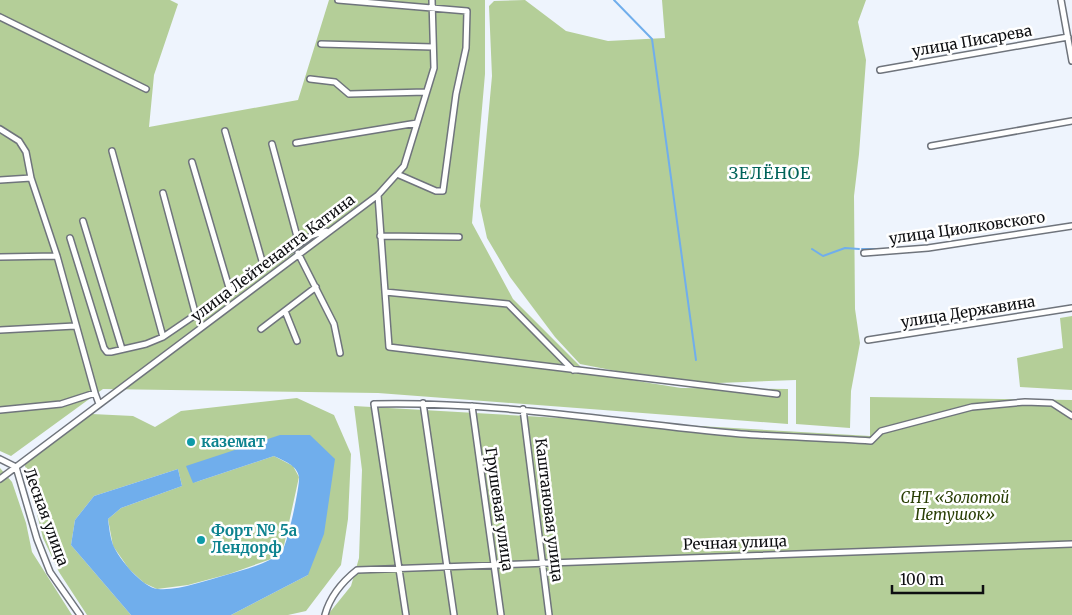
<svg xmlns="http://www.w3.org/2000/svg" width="1072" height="615" font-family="Merriweather,serif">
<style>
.green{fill:#b4ce98}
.water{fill:#70aeec}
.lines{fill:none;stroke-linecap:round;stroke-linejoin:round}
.stream{stroke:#70aeec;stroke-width:2}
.minor-casing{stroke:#6f747c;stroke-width:8}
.minor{stroke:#fff;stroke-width:5}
.culture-dot{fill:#0f9aa8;stroke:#fff;stroke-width:2}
.labels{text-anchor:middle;stroke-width:5;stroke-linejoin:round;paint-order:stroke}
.street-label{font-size:15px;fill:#0d0e11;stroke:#fff}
.culture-label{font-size:15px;font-weight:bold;fill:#0d838f;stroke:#fff;text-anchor:start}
.park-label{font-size:15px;font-style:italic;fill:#293e04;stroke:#fff}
.neighbourhood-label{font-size:16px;letter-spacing:1px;fill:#006359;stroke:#fff}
</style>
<rect width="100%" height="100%" fill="#eef4fd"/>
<path class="green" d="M0,0h170l8,4 -24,71 -5,52 149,-27 31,-100h156v74l-13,149 41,76 74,74 94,15 107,1v35l-410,-31 -275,-4 -92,67 -11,-5z
M525,0l41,31 42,10 57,-3 -3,-38h204l-8,22 8,38 -7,94 -5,42 1,113 5,34 -9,48 -1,37 -54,-4v-44l-78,3 -32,-1 -44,-6 -62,-12 -25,-27 -45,-60 -23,-39 -7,-32 12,-130 -3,-70 5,-5z
M1072,316v74l-52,-3 -3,-29 46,-10 -3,-30z
M870,397l202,3v215h-751l9,-3 21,-26 8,-28 3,-88 -8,-64 516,30z
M297,398l37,17 17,39 -3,65 -7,46 -35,46 -18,4h-57l77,-40 2,-140 -117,48 81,-27 19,10 6,11 -16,73 -9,8 -45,16 -41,11 -31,4 -13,-6 -15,-14 -16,-23 -5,-27 13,-11 61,-22 -4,-17 -84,27 -19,24 -4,25 60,70h-44l-28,-43 -16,-34 -19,-76 68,-48 41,2 22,11 26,-16z
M0,468l12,14 14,41 6,29 40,63h-72z"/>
<path class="water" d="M280,435h30l25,24 -11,75 -16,41 -77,40h-100l-60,-70 4,-25 19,-24 84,-27 4,17 -61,22 -13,11c1,8 2,18 5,26 6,14 30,43 45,44 20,2 49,-9 68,-14 17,-5 43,-11 56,-24 5,-5 18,-65 17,-74 -2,-12 -15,-16 -25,-21l-81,27 -7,-17z"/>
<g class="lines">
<path class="stream" d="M614,0l38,39 44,321
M812,249l11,7 22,-8 14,1
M862,249h13"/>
<defs>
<path id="minor" d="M338,0l129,11 -1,37 -10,46 -13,97h-7l-39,-17
M1061,0l11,61
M0,17l146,72
M321,44l112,3
M880,70l188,-33
M310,79l25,3 14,12 77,-2
M0,129l19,12 7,11 5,26 26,78 38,137
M225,131l39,137
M296,143l121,-20
M272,144l27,100
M931,146l141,-25
M112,151l51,186
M192,162l38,129
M0,180l31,-2
M163,193l33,123
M378,195l11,152 388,47
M83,221l39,128
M380,236l79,1
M70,238l34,110 3,4h4l35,-8 17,-7 148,-101 15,-5
M298,253l36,71 6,29
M864,253l64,-5 144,-22
M0,257l57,-1
M385,292l123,12 65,66
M285,311l12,30
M261,329l55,-42
M0,330l75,-4
M868,340l204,-32
M423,403l31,212
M472,406l29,209
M523,409l26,206
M0,410l61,-6 34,-11 4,11
M0,459l16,8 21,72 13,33 30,43
M0,479l378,-284 26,-29 30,-98 -2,-68
M325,615c5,-19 17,-33 32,-45l715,-26
M406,615l-32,-211c124,-3 244,19 367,30 43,3 87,4 130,7l10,-10 91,-24 53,-5 27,1 20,13"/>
</defs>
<use href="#minor" class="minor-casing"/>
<use href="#minor" class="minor"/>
</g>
<g class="culture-dot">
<circle cx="191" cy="442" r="5"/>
<circle cx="201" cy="540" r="5"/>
</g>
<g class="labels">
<g class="street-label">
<text transform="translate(972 41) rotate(-10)" y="5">улица Писарева</text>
<text transform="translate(967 228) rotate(-8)" y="5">улица Циолковского</text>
<text transform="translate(273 258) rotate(-37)" y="5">улица Лейтенанта Катина</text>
<text transform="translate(968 312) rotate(-9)" y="5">улица Державина</text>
<text transform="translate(499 509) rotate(82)" y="5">Грушевая улица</text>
<text transform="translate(549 510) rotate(83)" y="5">Каштановая улица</text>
<text transform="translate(46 517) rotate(70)" y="5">Лесная улица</text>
<text transform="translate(735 543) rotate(-2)" y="5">Речная улица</text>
</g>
<g class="culture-label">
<text x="201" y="447">каземат</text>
<text x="211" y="536">Форт № 5а<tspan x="211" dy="17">Лендорф</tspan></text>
</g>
<g class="park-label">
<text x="955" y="503">СНТ «Золотой<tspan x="955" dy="17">Петушок»</tspan></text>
</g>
<g class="neighbourhood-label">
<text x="770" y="179">ЗЕЛЁНОЕ</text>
</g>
</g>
<path d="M892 585v8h91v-8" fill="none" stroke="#0d0e11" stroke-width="2.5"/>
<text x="900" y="585" font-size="15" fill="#0d0e11" stroke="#ffffff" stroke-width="4" paint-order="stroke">100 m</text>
</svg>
